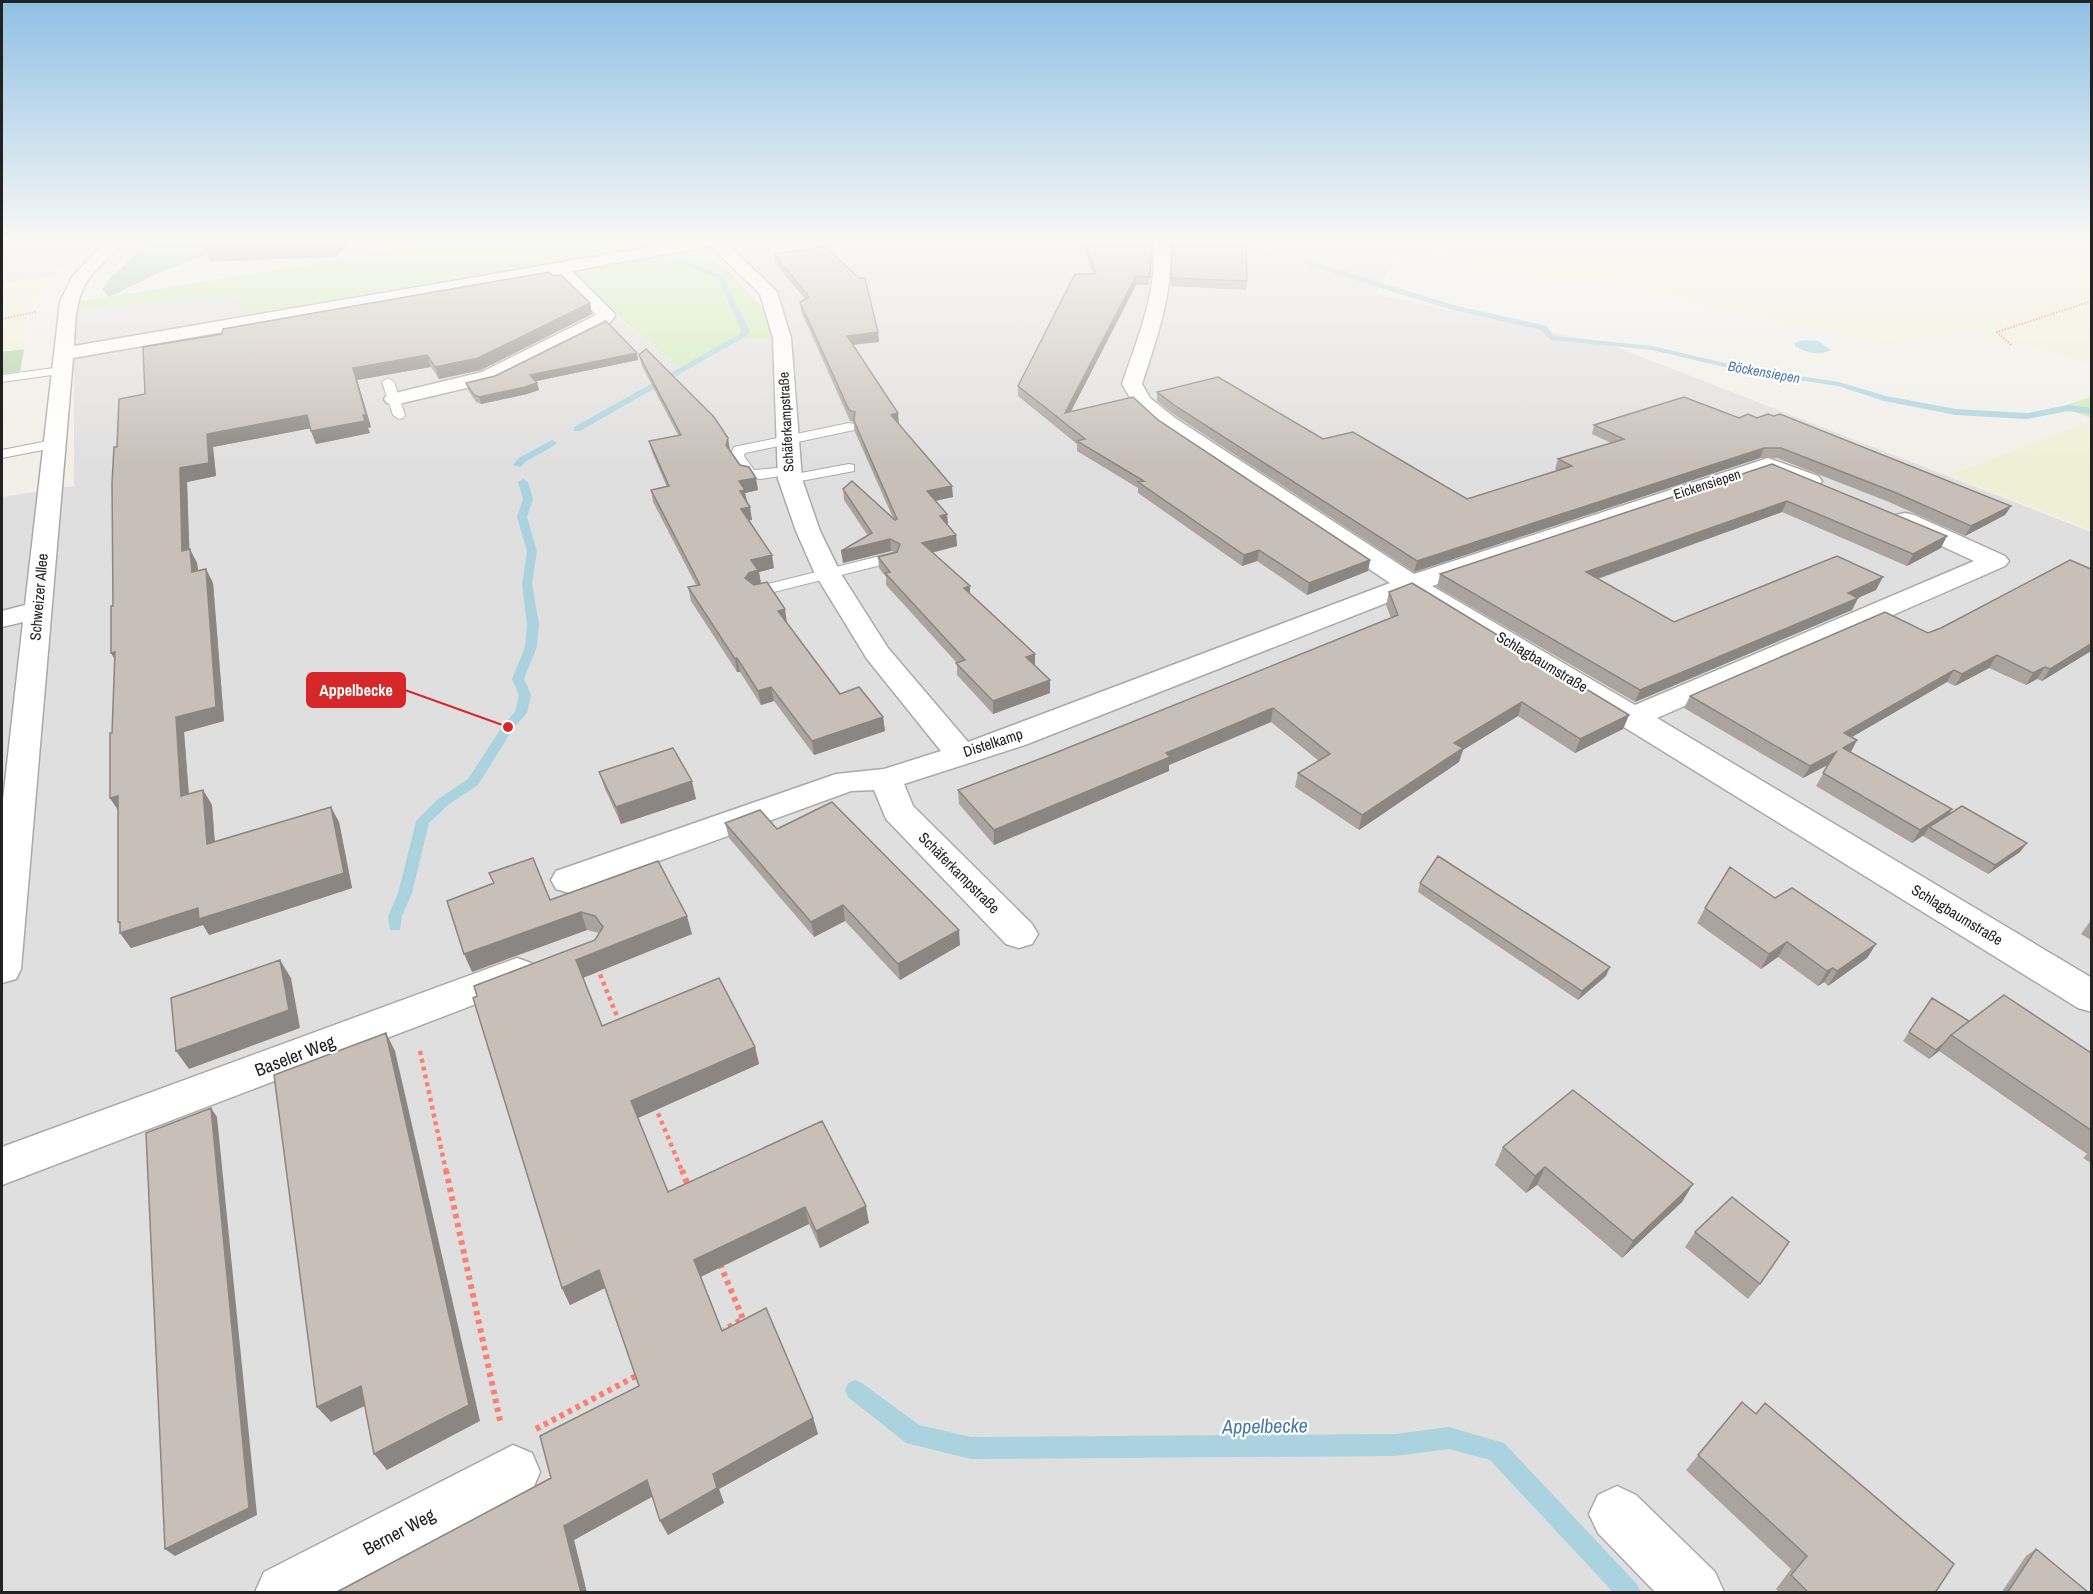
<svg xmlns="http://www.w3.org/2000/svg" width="2093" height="1594" font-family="'Archivo Narrow',sans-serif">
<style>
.residential{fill:#e0dfdf}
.industrial{fill:#ebdbe8}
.farmland{fill:#eef0d5}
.grass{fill:#cdebb0}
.forest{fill:#add19e}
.cemetery{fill:#aacbaf}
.water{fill:#aad3df}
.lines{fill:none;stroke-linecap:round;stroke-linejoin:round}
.stream{fill:#aad3df;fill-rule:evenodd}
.service-casing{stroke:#a9a9a9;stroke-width:2}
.minor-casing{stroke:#a9a9a9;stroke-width:3}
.path-far2{stroke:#fa8072;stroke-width:2;stroke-dasharray:1.5 1.5;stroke-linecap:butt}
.path-far1{stroke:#fa8072;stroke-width:4.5;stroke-dasharray:4 4;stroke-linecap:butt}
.path{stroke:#fa8072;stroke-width:6;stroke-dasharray:4.5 4.5;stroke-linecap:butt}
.service{fill:#fff;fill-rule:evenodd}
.minor{fill:#fff;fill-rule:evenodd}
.wall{fill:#aba49e}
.shaded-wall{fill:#8b8681}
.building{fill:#c7bfb8;stroke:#8b8681;stroke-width:1.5}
.labels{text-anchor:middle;stroke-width:4.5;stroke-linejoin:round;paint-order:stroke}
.far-water-label{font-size:14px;font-style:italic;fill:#4a7aab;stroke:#fff}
.far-street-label{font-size:14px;fill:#222;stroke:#fff}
.street-label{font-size:15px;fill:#222;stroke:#fff}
.near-street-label{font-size:18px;fill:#222;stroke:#fff}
.near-water-label{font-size:20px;font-style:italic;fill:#4a7aab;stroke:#fff}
.leader{fill:none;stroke:#d62828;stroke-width:2}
.callout-dot{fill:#d62828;stroke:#fff;stroke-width:2}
.callout{fill:#d62828;stroke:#d62828;stroke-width:2}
.callout-label{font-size:16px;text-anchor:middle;font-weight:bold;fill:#fff}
</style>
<rect width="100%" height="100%" fill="#f2efe9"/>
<path class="residential" d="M738,242h654l10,5 -27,47 236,51 480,187v1060h-2089v-1095l72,-11v-176l167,-14 6,25 313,-50 120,97 65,-29 32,1 5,-20 -58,-75z"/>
<path class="industrial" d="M2,242h91l-44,35 -47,6z"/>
<path class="farmland" d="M1403,242h688v122l-123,-33 -80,15 -264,-61 -59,-3z
M49,277l-14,15 -4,17 -29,8v-34z
M29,315l-5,34 -22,3v-31z
M2091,421v109l-140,-55z"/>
<path class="grass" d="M449,242h245l-447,79 -7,-25 -166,14 2,-8z
M700,249l30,24 45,48 2,19 -32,-1 -65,29c-39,-33 -78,-63 -115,-98z
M2091,397v21l-31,-11z"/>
<path class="forest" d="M24,349l-4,22 -18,3v-22z"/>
<path class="cemetery" d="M150,242l55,3 6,8 -51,19 -51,25 -7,-8 11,-14z"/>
<path class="water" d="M1803,340l15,1 13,9c-13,6 -24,3 -36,-4v-3z"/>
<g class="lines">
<path class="stream" d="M638,242h10l4,3 -3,2z
M672,257l51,19 26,54 -1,5 -168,96h-6v-4l166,-93 1,-4 -23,-52 -46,-19z
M1303,259l154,47 90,20 6,10 99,10 94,22 93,14 47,14 70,13 71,4 41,-8 24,3v6l-24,-3 -41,8 -71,-4 -72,-14 -46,-15 -92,-14 -94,-22 -101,-10 -10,-10 -89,-20 -142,-44 -7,-5z
M552,440l5,3 -2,2 -30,17 -4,5 -8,-2 6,-7z
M523,479l5,3 5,17 -6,18 10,34 -5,33 7,40 -2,23 -13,32 7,16 -4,18 -14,16 -35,56 -30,20 -19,18 -17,70 -10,23 -2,14h-10l-2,-14 10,-23 18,-72 22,-22 30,-20 36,-55 11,-12 4,-17 -7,-16 13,-32 2,-23 -5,-40 5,-33 -10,-34 6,-18 -5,-17z
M855,1380l7,3 57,42 52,12 424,-3 54,-7 55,16 133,141 4,8h-28l-123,-132 -41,-11 -54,7 -424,3 -65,-16 -58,-46 -3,-7 3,-7z"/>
<defs>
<path id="service" d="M62,367l4,2v4l-64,9v-7z
M388,378l6,4 11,33 -2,3 -4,1 -6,-4 -11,-33z
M849,423l5,1v6l-109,23 -1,3 10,14 35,-3 5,1v6l-34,5 -16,-3 -14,-20 4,-9z
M53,440l5,1v6l-56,11v-8z
M849,464l5,1v6l-64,12 -7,-4 7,-4z
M892,553l8,5 -3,3 -139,35 -8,-5 2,-3z"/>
<path id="minor" d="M105,242h18c-9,12 -21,21 -30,31 -18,21 -18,48 -19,73l606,-104h45l52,50 14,46 11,141 18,52 21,43 47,74 80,94 422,-159 -231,-155 -24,-22 -13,-22c16,-47 35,-91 32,-142h16c4,50 -13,95 -28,142l8,14 25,20 239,156 354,-116 50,18 4,5 -4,5h-16l-35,-13 -335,113 203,119 339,-144 -78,-36 -3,-5 3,-5 9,-2 9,2 91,41 4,5 -4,5 -348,152 435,260v34l-14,-4 -669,-414 -384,151 -121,39 9,22 119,118 6,10 -6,10 -13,4 -13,-4 -120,-125 -12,-29 -23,1 -269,98 -13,4 -13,-4 -5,-9 5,-9 280,-97 48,-5 57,-18 -74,-92 -52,-85 -19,-43 -18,-52 -5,-141 -13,-44 -50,-48 -138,25 42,42 1,3 -7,9 -112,56 -102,24 -7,-2 -3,-4 3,-4 95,-23 114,-57 -40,-41 -483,84 -52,611 -5,10 -14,4v-174l21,-187 -21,5v-16l23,-6 35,-303 12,-25z
M517,958l14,5 5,10 -5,10 -529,202v-38z
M513,1445l19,8 8,19 -8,19 -190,101h-87l9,-20z
M1617,1486l19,9 79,77 9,20h-69l-57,-59 -9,-19 9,-19z"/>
</defs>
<use href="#service" class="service-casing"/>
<use href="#minor" class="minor-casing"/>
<path class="path-far2" d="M2,319l34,-7
M2011,345l-14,-13 95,-31"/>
<path class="path-far1" d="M597,967l22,54
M420,1051l26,120
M655,1106l27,65"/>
<path class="path" d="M446,1170l55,255
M682,1170l7,18
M720,1264l23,55 -19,11
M536,1429l102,-54"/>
<use href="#service" class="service"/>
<use href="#minor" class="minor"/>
</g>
<path class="wall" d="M206,242h142l-12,15 -126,5 -7,-17z
M1082,242h70l-3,43h-13l-65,126 87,9 212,140 -2,11 -61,24 -50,-34 -15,5 -104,-73v-5l-61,-37v-7l-59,-48v-10l75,-112z
M1172,242l75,39 -1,9 -75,-4z
M774,254l104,78 1,10 -26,3 46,79 54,73 -17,4 11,13 1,11 8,10 1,11 -25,7 38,41 65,60v12l15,14v13l-57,21 -36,-39v-12l-71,-78v-8l-7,-9 -1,-11 16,-5 -3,-1 -48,12 25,-27 -24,-36 -1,-11 50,29 -38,-86 -1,-10 -4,-1 -49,-110 -1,-9 5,-3 -30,-36z
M553,276l37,27 2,11 -111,56 -42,9 -8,-12 -74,13 14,47 -3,1 2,5 -54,11 -6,-16 -97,19 3,29 -29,6 2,67 8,14 1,8 8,-2 7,14 11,138 -40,11 5,62 14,-4 9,15 3,37 124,-20 13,66 -143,47 -6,-10 -72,23 -11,-15 -2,-124 -8,-11 5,-138 -2,-54 4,-159 28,-53z
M639,355l91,95v1l28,39 -13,3 7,27h-3l25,48 -15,4 2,12 26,39 53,71 43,23 2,14 -71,24 -40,-54 -13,4 -21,-33h-3l-46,-71 -3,-14 8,-2 -43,-83 -2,-12 16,-3 -15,-35 -3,-11 29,-6 -36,-69z
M638,360l-103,21 4,9 -12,4 -46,10 -5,-2 -8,-12 -2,-7z
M1157,392l166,47 144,60 91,-28 -3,-2 3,-10 53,-16 -19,-9 2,-9 145,-7 272,88 -6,9 -40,21 -76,-34 -112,-44h-17l-346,114 -238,-156 -19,-15z
M1772,464l169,84 -34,18 -125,-54 -184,67 76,43 202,-32 -18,8 -6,12 -217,92 -198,-115 3,-13z
M1389,592l240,123 -6,14 -48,24 -57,-37 -55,34 -4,12 -100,68 -64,-43 3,-14 21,-12 -48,-39 -102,43v6l-175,74 -35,-41 -1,-14 97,-37 336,-135 -5,-13z
M1928,633l163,18 -49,30 -5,-2 -11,6 -37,-17 -34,18 -8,-4 -95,55 5,3 -6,12 99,62 77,29 -7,9 -32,22 -65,-38 1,-1 -12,8 -96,-57 12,-21 -25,13 -119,-70 6,-12z
M599,772l97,27 -75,25 -16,-35z
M725,823l52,6 183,116 -60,35 -55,-59 -31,16 -85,-99z
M1420,883l186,93 -28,24 -160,-108z
M1775,898l101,46 -9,14 -39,28 -4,-4 -6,4 -40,-29 -17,12 -64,-46 8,-15z
M550,900l142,34 -109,43 19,49 153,21 4,17 -121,54 30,74 154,-71 47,102 -49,25 -11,-24 -108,53 21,54 91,87 5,16 -99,55 5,14 -56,32 -16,-38 -78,43 13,53h-252l216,-115 88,-92 -34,-98 -35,17 -8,-17 -89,-290 122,-58 4,-7 -12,-3 -115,42z
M2091,920v20l-10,-6z
M1932,998l37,23 122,32v110l-8,-5 4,-4 -148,-103 -10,8 -26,-18z
M1503,1147l190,37 -11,18 -60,56 -85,-73 -11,8 -31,-28z
M1695,1232l65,52 -12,15 -63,-52z
M1742,1402l14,12 9,-11 170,190h-155l-4,-4 15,-20 -105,-99z
M2036,1549l53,44h-88l25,-37z"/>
<path class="shaded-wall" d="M331,242h17l-12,15z
M1136,276v9l-71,138v-10z
M590,303l2,11 -111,56 -42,9 -4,-12z
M878,332l1,10 -31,3 -1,-9z
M637,353l1,7 -106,22 -2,-7z
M427,355l4,12 -74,13 14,47 -3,1 2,5 -54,11 -5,-13 42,-63z
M537,383l2,7 -12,4 -46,10 -2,-7z
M898,413l1,11 -8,-9z
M307,415l5,13 -99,19 3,29 -29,6 3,83 -8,-14 -2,-83 27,-34z
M728,438l2,12 -2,7 -2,-12z
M1764,448l-4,10 -346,114 3,-11z
M756,478l2,12 -13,3 2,9 -4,1 -4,-22z
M952,486l1,11 -25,5 -1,-11z
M1787,501l-5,11 -200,72 4,-12z
M2011,506l-6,9 -40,21 6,-10z
M750,507l2,13 -8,1 -3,-12z
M947,514l1,12 -8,-10z
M956,535l1,11 -35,9v-12z
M1947,536l-6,12 -34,18 6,-12z
M890,539l1,12 -48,12 -2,-12z
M190,549l7,14 3,23 -8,-14z
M1259,550l-2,11 -15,5 2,-11z
M772,555l2,13 -15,4 2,12 -10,2 -6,-8 6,-18z
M1370,560l-2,11 -61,24 2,-12z
M206,569l7,14 11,138 -40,11 6,79 -9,-15 -5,-79z
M1883,577l-7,13 -21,9 3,-1 -6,12 -217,92 5,-12z
M970,586v12l-6,-10z
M785,609l2,14 -7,2 -2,-14z
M2091,644v7l-49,30 8,-12z
M115,652l5,16 -9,-15z
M1035,654v12l-9,-9z
M1997,655l-8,13 -34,18 7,-12z
M737,658l3,14h-3l-2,-13z
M2045,667l-8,12 -11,6 7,-12z
M1954,670l-7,12 -109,63 6,-12z
M1050,680v13l-57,21v-13z
M771,687l3,14 -13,4 -3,-14z
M1522,702l-4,14 -55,34 -4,12 -100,68 3,-15 92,-72z
M1273,708l-2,14 -102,43v6l-175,74v-15l172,-77z
M1629,715l-6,14 -48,24 5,-14z
M883,717l2,14 -71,24 -2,-14z
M1857,740l-7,13 -7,-5z
M1836,752l-7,12 -26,14 7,-12z
M692,781l4,18 -75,25 -5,-17z
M203,790l9,15 4,55 -9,-16z
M118,796l2,17 -10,-15z
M331,807l8,15 13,66 -143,47 -6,-10 -72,23 -11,-15 4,-2 -6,-9z
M1952,809l-8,13 -15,5 -5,8 -12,8 8,-13z
M2027,843l-7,9 -32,22 7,-9z
M843,905l2,16 -31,16 -3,-15z
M581,912l6,18 -115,42 -8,-18z
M687,916l5,18 -109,44 -7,-18z
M959,930l1,15 -60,35 -2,-16z
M1787,942l-9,15 -17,12 8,-15z
M1876,944l-9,14 -39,28 9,-15z
M280,960l11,18 9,50 -111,41 -13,-18z
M1610,967l-4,9 -28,24 4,-9z
M1833,968l-9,14 -6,4 9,-15z
M386,1033l9,18 85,370 -93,49 -13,-16z
M1945,1042l-6,9 -10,8 7,-9z
M755,1047l4,17 -121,54 -7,-17z
M211,1108l6,9 40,398 -82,41 -10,-7z
M1545,1167l-8,18 -11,8 9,-17z
M1693,1184l-11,18 -60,56 11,-17z
M866,1206l3,17 -49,25 -4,-17z
M805,1207l4,17 -109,53 -6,-17z
M599,1270l8,17 -37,18 -8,-17z
M361,1386l14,15 -44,21 -14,-15z
M813,1418l5,16 -99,55 5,14 -56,32 -8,-14 53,-47z
M647,1480l8,15 -81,45 13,53h-6l-17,-67z"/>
<path class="building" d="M206,242h51l-54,3z
M1085,242h67l-2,35 -14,-1 -71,137 68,-16 25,23 212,140 -61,23 -50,-33 -15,5 -106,-73 6,-1 -67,-40 8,-2 -67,-53 57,-112h21z
M1172,242h74l1,39 -76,-3z
M826,247l33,31h6l13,54 -31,4 51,77 -7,2 61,71 -25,5 20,23 -7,2 16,19 -34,8 48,43 -6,2 71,66 -9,3 24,23 -57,21 -37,-38 9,-3 -80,-87 5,-1 -12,-15 19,-5 3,-8 -10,-5 -49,12 31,-18 -29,-44 9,-8 43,39 2,-1 -43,-98 1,-9 -6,-2 -49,-108 9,-5 -35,-43z
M549,272l4,4 8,-1 29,28 -112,55 -43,9 -8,-12 -74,13 13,47h-3l2,6 -54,10 -4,-16 -100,19 2,29 -29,5 2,83 8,-2 2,23 14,-3 10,138 -40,10 5,79 22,-6 4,54 124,-37 13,66 -145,46 -1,-11 -78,25v-11h-2v-126l-8,2v-65h2l3,-81 -4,1v-47h2l-1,-123 2,-36h3l2,-48 26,-5 -2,-47 79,-13 1,-5z
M606,321l31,32 -107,22 7,8 -12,4 -46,10 -5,-2 -8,-12 29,-7z
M646,349l68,68 14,21 -2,7 14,20 9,2 7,11 -17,3 6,9 -5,1 10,16 -9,2 31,46 -21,5 7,10 -9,3 -4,5 9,7 13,-3 18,27 -7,2 62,83 19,-7 24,30 -71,24 -41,-54 -13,4 -21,-33 -2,1 -47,-72 12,-2 -49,-95 18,-4 -20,-45 32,-6 -42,-80z
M1218,377l105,62 30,-7 114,67 105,-33 -14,-7 66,-20 -30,-14 90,-28 55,21 9,-4 9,4 11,-4 6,2 6,-2 231,92 -40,20 -77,-34 -113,-44h-17l-347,113 -240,-154 -20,-15z
M1772,464l175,72 -34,18 -126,-53 -201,71 88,50 163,-66 46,21 -35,16 10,5 -218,92 -200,-116z
M2070,560l21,9v75l-41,25 -5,-2 -12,6 -36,-18 -35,19 -8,-4 -110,63 13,7 -14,8 109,61 -32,21 -97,-57 13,-21 -26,14 -120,-70 195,-84 43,21 13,-5z
M1412,583l217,132 -49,24 -58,-37 -68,41 9,5 -101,67 -64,-42 32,-19 -57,-46 -107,45 4,4 -176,73 -36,-40 97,-37 343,-138 -9,-23z
M673,748l19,33 -76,26 -17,-35z
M832,802l127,128 -61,34 -55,-59 -32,17 -86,-99 35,-13 17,19z
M1962,806l65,37 -32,22 -66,-38z
M1438,856l172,111 -28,24 -162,-108z
M533,858l17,42 108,-39 29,55 -111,44 26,66 117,-48 36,69 -124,54 37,91 154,-71 44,85 -50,25 -11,-24 -111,53 28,71 44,-23 47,110 -100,56 4,14 -57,33 -13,-41 -83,46 17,67h-246l216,-115 -11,-42 99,-50 -40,-116 -37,18 -89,-290 4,-2 -3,-10 121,-46 8,-13 -8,-11 -14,-4 -117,42 -17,-53 47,-18 -5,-10z
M1730,867l45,31 17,-10 84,56 -39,27 -4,-3 -6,3 -40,-29 -18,12 -64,-46z
M280,960l9,50 -113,41 -5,-53z
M2004,995l87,58v77l-140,-95z
M1932,998l37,23 -18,14 -6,7 -9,8 -27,-18z
M386,1033l83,372 -95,49 -13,-68 -44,21 -43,-332z
M1573,1090l120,94 -60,57 -88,-74 -10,9 -32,-29z
M211,1108l38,400 -84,41 -19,-416z
M1732,1197l57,45 -29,42 -65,-52z
M1742,1402l14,12 9,-11 189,161 -19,29h-126l-18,-18 16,-19 -109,-101z
M2036,1549l53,44h-82z"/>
<linearGradient id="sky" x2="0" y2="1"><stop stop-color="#8fc0e4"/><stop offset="0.52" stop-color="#f9f8f5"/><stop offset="1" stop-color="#f9f8f5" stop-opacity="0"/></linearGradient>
<rect width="2093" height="465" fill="url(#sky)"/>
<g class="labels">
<g class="far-water-label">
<text transform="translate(1764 372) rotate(10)" y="5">Böckensiepen</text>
</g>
<g class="far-street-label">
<text transform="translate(786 422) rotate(-93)" y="5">Schäferkampstraße</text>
<text transform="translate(1707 484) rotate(-18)" y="5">Eickensiepen</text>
</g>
<g class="street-label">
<text transform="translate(39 597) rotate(-85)" y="5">Schweizer Allee</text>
<text transform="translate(1542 662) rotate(31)" y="5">Schlagbaumstraße</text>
<text transform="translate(993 743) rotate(-18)" y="5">Distelkamp</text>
<text transform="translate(959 873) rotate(45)" y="5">Schäferkampstraße</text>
<text transform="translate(1957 915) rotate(31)" y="5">Schlagbaumstraße</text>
</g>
<g class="near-street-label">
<text transform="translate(295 1056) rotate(-21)" y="6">Baseler Weg</text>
<text transform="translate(399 1532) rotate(-28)" y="6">Berner Weg</text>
</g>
<g class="near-water-label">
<text transform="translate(1265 1426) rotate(-1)" y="7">Appelbecke</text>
</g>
</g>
<path class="leader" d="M508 727L405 690"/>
<circle class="callout-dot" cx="508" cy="727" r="6"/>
<rect class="callout" x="307" y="673" width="98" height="34" rx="6"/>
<g class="callout-label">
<text x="356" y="696">Appelbecke</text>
</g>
<rect width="2093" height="1594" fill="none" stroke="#222222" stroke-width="6"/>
</svg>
